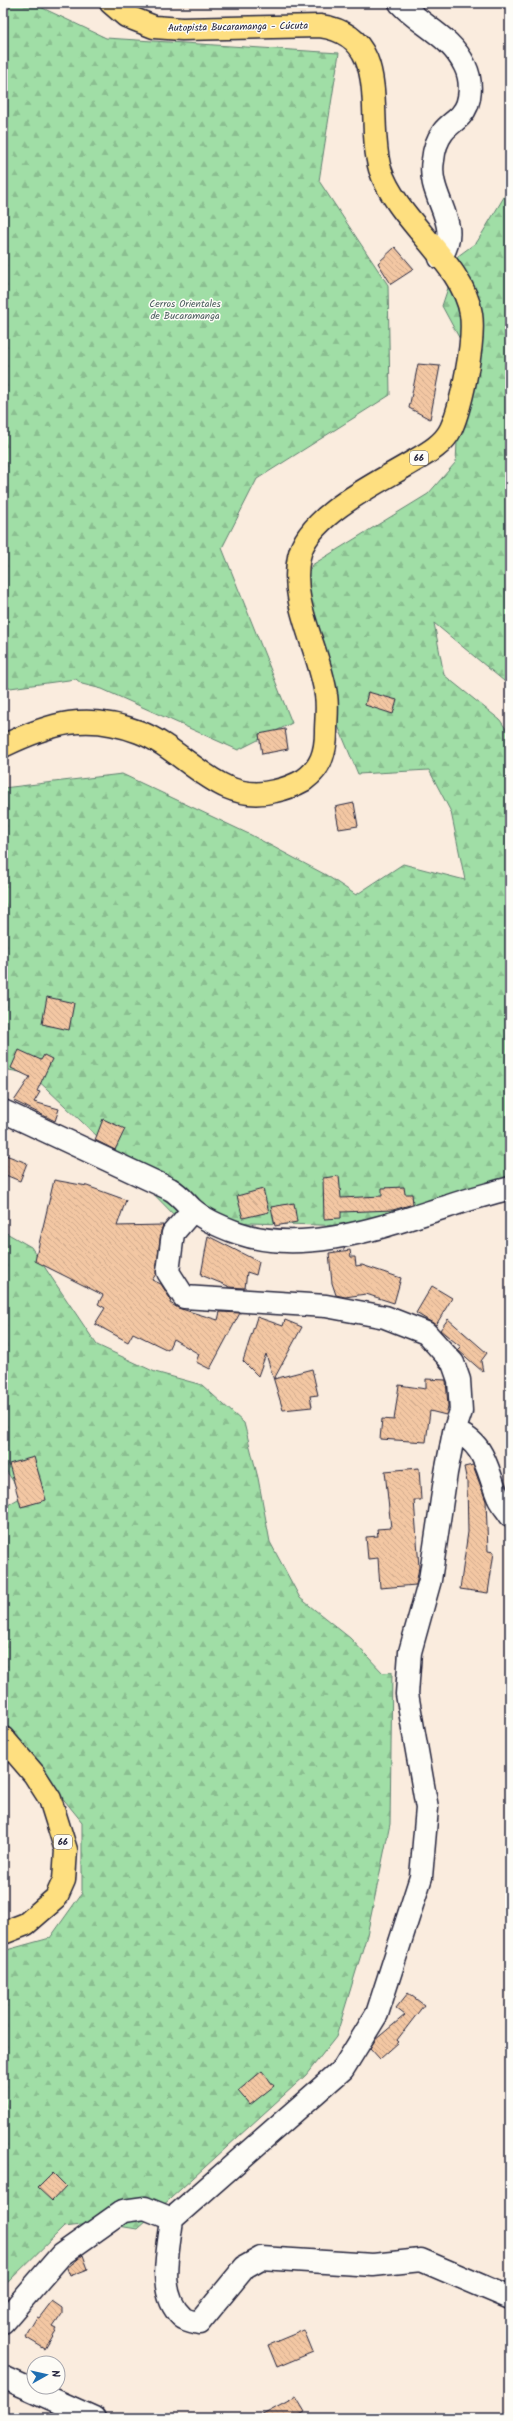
<svg xmlns="http://www.w3.org/2000/svg" width="513" height="2421" font-family="Kalam,sans-serif">
<style>
.forest{fill:url(#forest-firs);stroke:#618070}
.building{fill:url(#building-back-hatch);stroke:#22223b}
.lines{fill:none;stroke-linecap:round;stroke-linejoin:round}
.minor-casing{stroke:#22223b;stroke-width:25}
.highway-casing{stroke:#22223b;stroke-width:25}
.minor{stroke:#fdfcf7;stroke-width:22}
.highway{stroke:#fedf80;stroke-width:22}
.labels{text-anchor:middle;stroke-width:3;stroke-linejoin:round;paint-order:stroke}
.shield{fill:#fdfcf7;stroke:#646373;stroke-width:1}
.shield-label{font-size:9px;font-weight:bold;fill:#22223b}
.street-label{font-size:10px;fill:#22223b;stroke:#fdfcf7}
.park-label{font-size:10px;fill:#485a5b;stroke:#fdfcf7}
</style>
<defs>
<pattern id="forest-firs" width="22" height="20" patternUnits="userSpaceOnUse"><rect width="22" height="20" fill="#a0dea6"/><path d="M5 1l3.5 6h-7zM16 11l3.5 6h-7z" fill="#8abe90"/></pattern>
<pattern id="building-back-hatch" width="6" height="6" patternUnits="userSpaceOnUse"><rect width="6" height="6" fill="#f3c7a3"/><path d="M-1 5l2 2M0 0l6 6M5-1l2 2" fill="none" stroke="#d0ab8d"/></pattern>
</defs>
<rect width="100%" height="100%" fill="#faecde"/>
<filter id="ink" filterUnits="userSpaceOnUse"><feTurbulence type="fractalNoise" baseFrequency=".025" numOctaves="2"/><feDisplacementMap in="SourceGraphic" scale="8" xChannelSelector="R" yChannelSelector="G"/><feConvolveMatrix kernelMatrix="1 2 1 2 8 2 1 2 1" color-interpolation-filters="sRGB"/></filter>
<g filter="url(#ink)">
<path class="forest" d="M3,3h29l74,35 233,15 -20,128 69,104 2,110 -133,84 -35,69 70,175 -54,27 -136,-61 -20,-5 -6,-5 -73,10z
M510,187v499l-76,-63 10,52 56,45 10,15v449l-157,42 -173,-5 -82,-84 -67,-63 -28,-5v-281l119,-14 129,61 75,40 30,20 47,-31 62,16 -14,-68 -22,-42 -71,4 -56,-135 -10,-32 20,-42 116,-71 28,-32 6,-119 -20,-37 6,-18 -2,-23 31,-23z
M3,1231l28,16 66,98 58,27 47,13 42,38 14,55 12,64 30,56 50,40 33,35 9,-1 -2,152 -23,111 -31,102 -30,38 -169,154 -37,-6 -36,4 -61,60v-336l47,-13 32,-45v-71l-65,-80 -14,-14v-220l20,-12 -20,-30z"/>
<path class="building" d="M395,247l19,22 -23,15 -13,-21z
M418,364l22,2 -10,53 -21,-11z
M368,692l29,8 -4,14 -28,-9z
M285,729l3,20 -26,5 -3,-20z
M354,803l4,23 -19,3 -4,-22z
M47,997l27,6 -5,27 -27,-6z
M19,1050l22,10 3,-5 8,4 -15,32 3,1 -6,10 25,7 -4,12 -41,-20 16,-24 -19,-9z
M103,1119l22,10 -10,21 -20,-10z
M3,1154l24,9 -7,18 -17,-7z
M339,1176l2,22 41,-2v-8l22,-1 1,7h7l1,10 -20,6 -52,2v6l-17,1 -1,-41z
M54,1180l33,6 39,14 -9,26 46,-1 -2,6 -5,43 -4,6 9,4 10,16 -1,3 8,5 40,12 2,-8 20,1 -30,56 -14,-7 3,-8 -26,-15 -5,11 -35,-17 -5,9 -33,-18 10,-16 -7,-4 5,-9 -68,-34z
M263,1189l6,23 -26,6 -6,-22z
M294,1203l3,19 -22,4 -4,-19z
M208,1236l51,26 -3,13 -9,-3 -2,16 -17,-1v-1l-27,-11z
M350,1250l1,7h4l1,9 6,-1 39,13 -7,25 -28,-9 -21,3 -9,-2 -4,-12 -3,-30z
M432,1286l20,12 -16,27 -20,-12z
M257,1317l26,9 2,-6 17,7 -28,52 38,-10 6,26 -8,1 2,11 -29,3 -17,-56 -8,22 -15,-15z
M448,1319l39,34 -6,8 2,11 -25,-22 3,-3 -21,-17z
M426,1379l20,1 2,26 -2,9 -16,-4 -4,31 -46,-3 2,-20 12,1 5,-35 27,4z
M34,1457l12,43 -25,7 -12,-43z
M473,1465l13,36 2,50 6,1 -6,41 -28,-4 8,-57 -1,-50 -3,-15z
M419,1468l2,32h-7l5,67 -3,18 -36,3 -2,-30 -10,1 -2,-22 12,-1 -1,-7 14,-1 -6,-57z
M408,1993l16,12 -27,35 2,2 -19,17 -10,-11 5,-8 30,-25 -9,-7z
M262,2071l12,15 -24,19 -12,-14z
M53,2173l13,13 -14,15 -14,-13z
M83,2255l5,14 -18,7 -3,-8z
M52,2301l10,7v6l-9,13 4,2 -12,20 -20,-12 12,-20 2,1z
M304,2330l9,22 -36,15 -9,-22z
M296,2397l9,15 -11,6h-37z"/>
<g class="lines">
<defs>
<path id="minor" d="M400,3c21,23 51,33 65,63 7,14 7,37 -4,49 -5,6 -13,10 -18,17 -6,8 -9,17 -10,28 -7,38 32,63 7,98
M3,1111l167,78c9,5 15,13 22,20 11,10 32,19 46,24 67,23 146,-7 211,-27 20,-7 41,-12 61,-18
M454,1432c32,9 33,41 45,67 3,6 8,11 11,16
M172,2219l171,-150 34,-55 44,-137 6,-69 -20,-114 3,-42 20,-72 16,-107 8,-41 7,-21 -2,-31 -6,-17 -27,-30 -41,-16 -59,-11 -142,-9 -16,-25 5,-39 20,-23
M3,2322l58,-67 62,-44 22,-3 27,11c-3,30 -16,74 10,98 3,3 12,5 17,6l46,-56 16,-9 112,7 48,-5 89,38
M3,2377l91,41"/>
<path id="highway" d="M3,746c48,-23 84,-34 136,-14 48,18 79,74 136,59 10,-2 20,-6 29,-11 17,-12 22,-28 22,-48 0,-12 2,-25 0,-37 -6,-45 -37,-92 -27,-138 8,-42 81,-75 115,-96 14,-8 30,-17 37,-32 11,-25 24,-88 20,-115 -7,-50 -75,-94 -91,-145 -15,-51 14,-133 -60,-143l-138,3 -28,-2 -28,-11 -15,-13
M3,1738l31,36 16,25 16,51 -2,30 -8,18 -30,26 -23,9"/>
</defs>
<use href="#minor" class="minor-casing"/>
<use href="#highway" class="highway-casing"/>
<use href="#minor" class="minor"/>
<use href="#highway" class="highway"/>
</g>
</g>
<g class="labels">
<g class="shield">
<rect x="410" y="451" width="18" height="14" rx="3"/>
<rect x="54" y="1835" width="18" height="14" rx="3"/>
</g>
<g class="shield-label">
<text x="419" y="461">66</text>
<text x="63" y="1845">66</text>
</g>
<g class="street-label">
<text transform="translate(238 26) rotate(-1)" y="4">Autopista Bucaramanga - Cúcuta</text>
</g>
<g class="park-label">
<text x="185" y="307">Cerros Orientales<tspan x="185" dy="12">de Bucaramanga</tspan></text>
</g>
</g>
<rect width="513" height="2421" fill="none" stroke="#fdfcf7" stroke-width="16"/>
<rect x="8" y="8" width="497" height="2405" fill="none" stroke="#22223b" stroke-width="1.5" filter="url(#ink)"/>
<g transform="translate(46 2375) rotate(82)"><circle r="19" fill="#fdfcf7" stroke="#a5a5ac"/>
<path d="M0-3L7 15L0 10L-7 15Z" fill="#1f6fb2"/>
<text y="-6" font-size="11" font-weight="bold" text-anchor="middle" fill="#22223b">N</text>
</g>
</svg>
